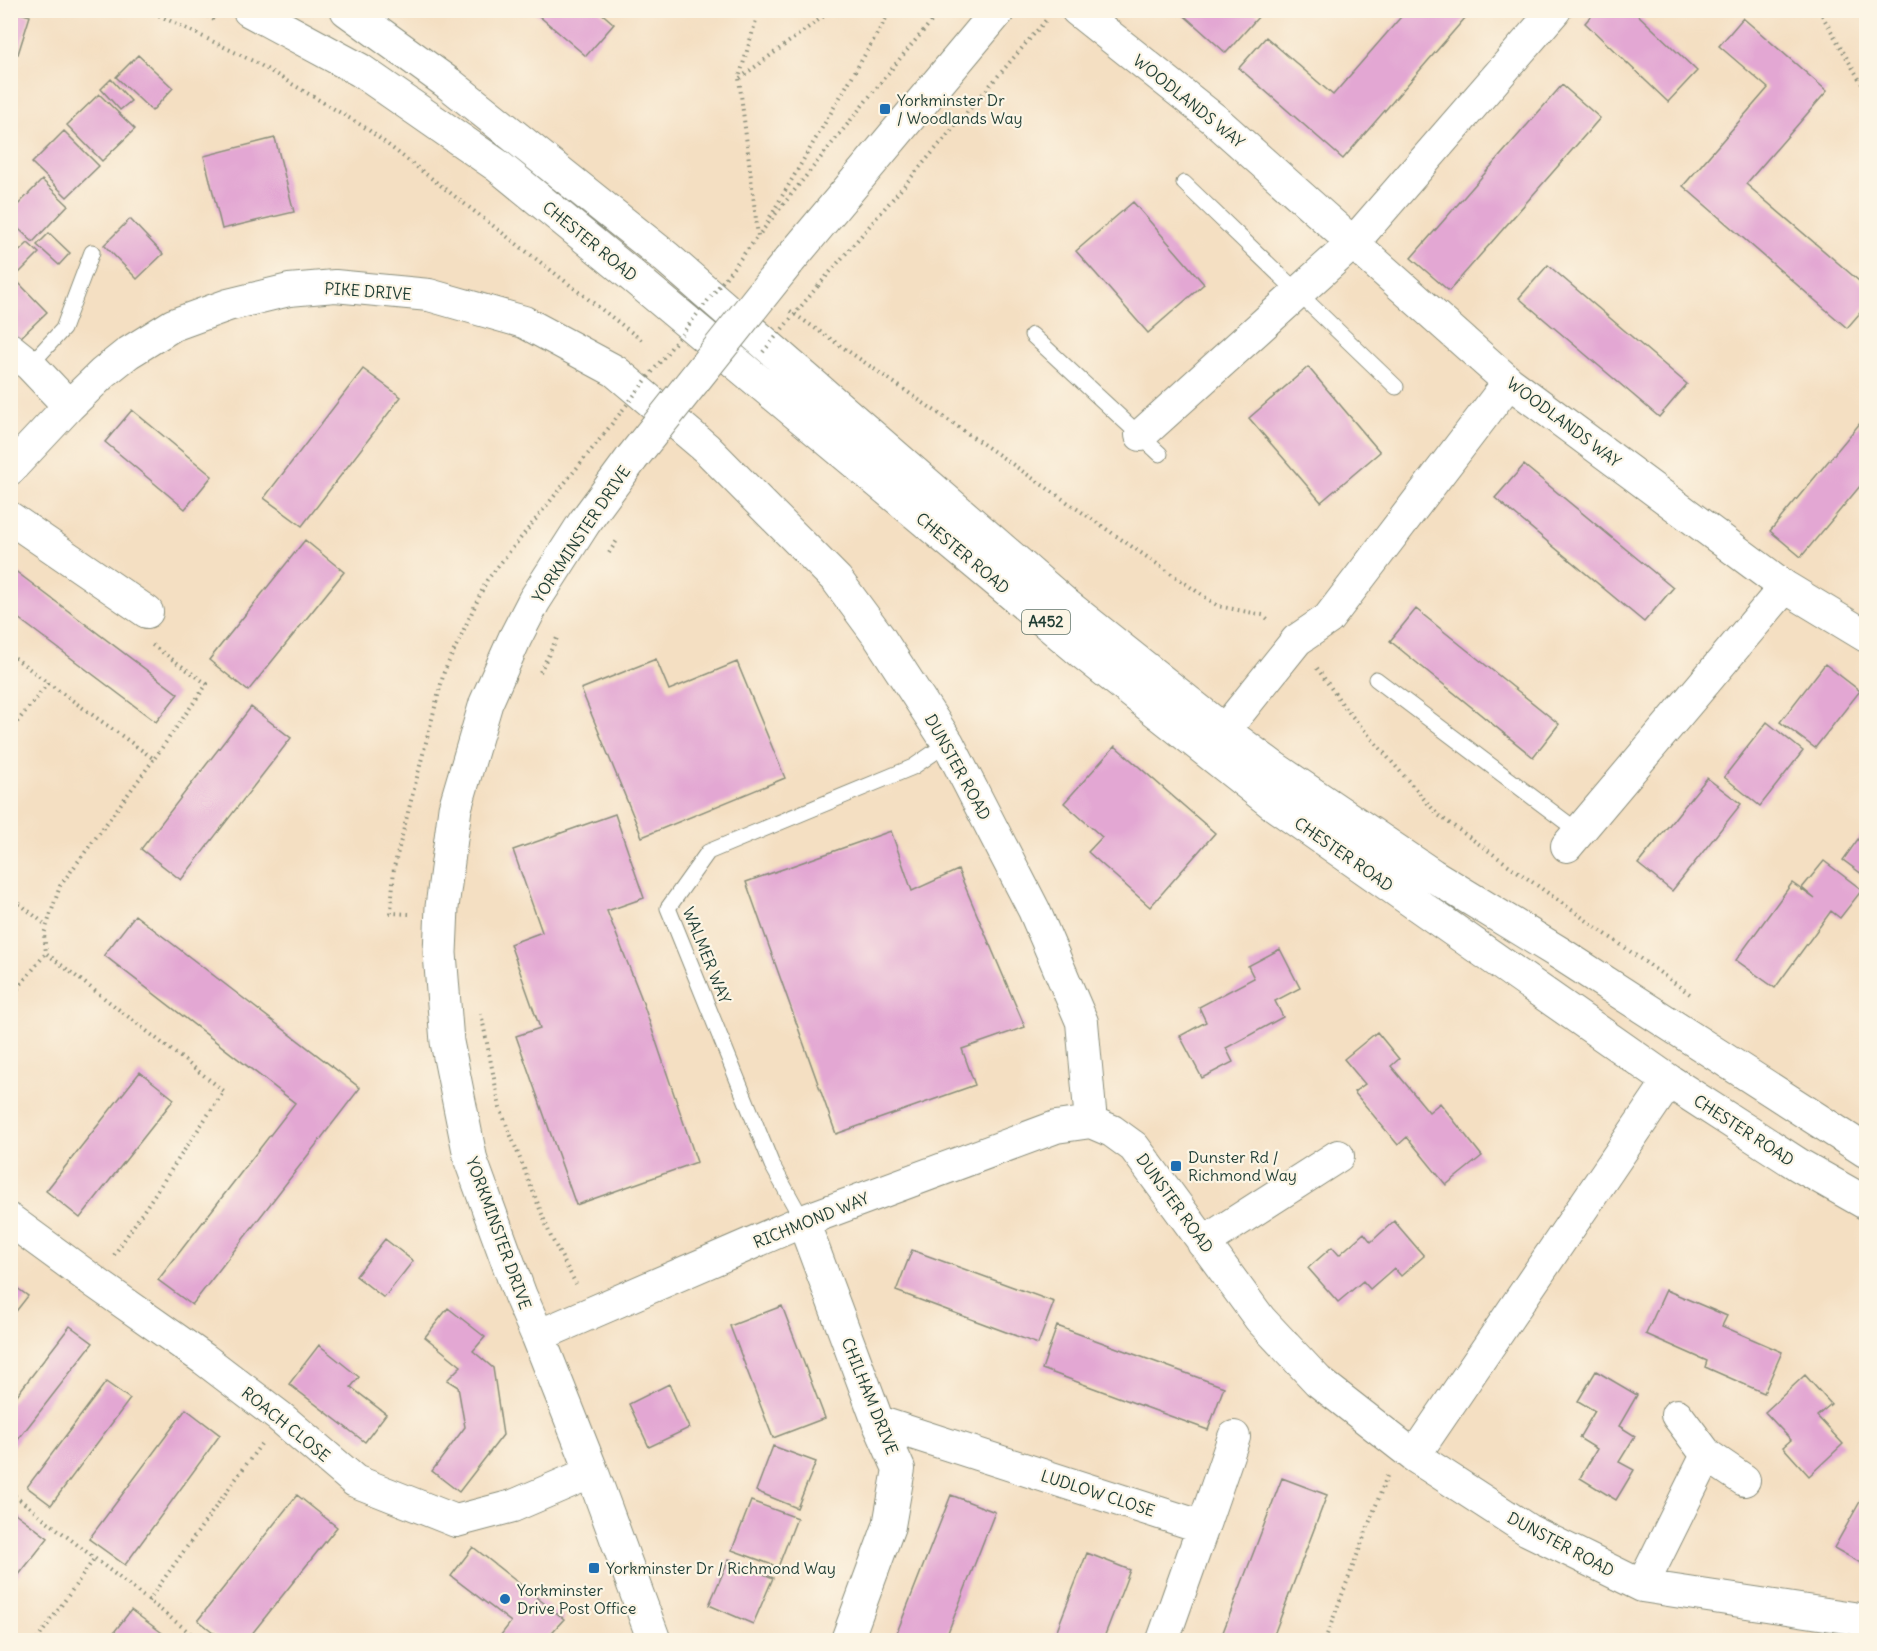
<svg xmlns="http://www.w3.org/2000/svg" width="1877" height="1651" font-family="Delius,sans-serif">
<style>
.building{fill:#e3a7d3}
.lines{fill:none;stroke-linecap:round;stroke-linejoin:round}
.service-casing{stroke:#8a8e7b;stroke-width:17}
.minor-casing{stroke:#8a8e7b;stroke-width:34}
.tertiary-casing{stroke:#8a8e7b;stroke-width:35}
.trunk-casing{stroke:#8a8e7b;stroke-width:35}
.path{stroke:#8a8e7b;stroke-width:4;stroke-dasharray:1.5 4.5;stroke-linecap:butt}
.service{stroke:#fff;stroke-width:15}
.minor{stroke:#fff;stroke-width:32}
.tertiary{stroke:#fff;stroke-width:33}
.trunk{stroke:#fff;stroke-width:33}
.tertiary-bridge-casing{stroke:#8a8e7b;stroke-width:35;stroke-linecap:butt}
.path-bridge{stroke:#8a8e7b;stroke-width:4;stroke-dasharray:1.5 4.5;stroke-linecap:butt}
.tertiary-bridge{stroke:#fff;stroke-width:33}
.poi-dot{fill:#1f6fb2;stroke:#fcf5e5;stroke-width:2}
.labels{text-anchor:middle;stroke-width:4.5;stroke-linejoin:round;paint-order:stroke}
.shield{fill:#fcf5e5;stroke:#617469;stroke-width:1.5}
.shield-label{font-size:15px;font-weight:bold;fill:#1f3d34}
.poi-label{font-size:16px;fill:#1f3d34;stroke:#fcf5e5;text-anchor:start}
.street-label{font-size:16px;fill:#1f3d34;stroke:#fcf5e5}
</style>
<rect width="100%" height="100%" fill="#fcf5e5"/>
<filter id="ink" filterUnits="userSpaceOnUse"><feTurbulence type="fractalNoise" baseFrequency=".0167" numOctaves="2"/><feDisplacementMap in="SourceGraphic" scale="12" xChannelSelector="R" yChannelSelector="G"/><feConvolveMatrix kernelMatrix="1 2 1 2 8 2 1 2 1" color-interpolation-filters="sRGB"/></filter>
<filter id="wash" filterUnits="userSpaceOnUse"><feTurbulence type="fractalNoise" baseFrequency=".008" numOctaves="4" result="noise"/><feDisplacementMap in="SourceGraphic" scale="24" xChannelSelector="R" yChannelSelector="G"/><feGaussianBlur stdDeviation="1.35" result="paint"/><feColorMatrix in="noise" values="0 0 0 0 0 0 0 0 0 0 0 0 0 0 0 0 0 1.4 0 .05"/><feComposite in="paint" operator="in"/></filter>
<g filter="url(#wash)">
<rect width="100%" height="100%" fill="#f4dfc2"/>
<g id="blocks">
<path class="building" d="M10,10l20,6 -12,38 -8,-3z
M532,10h66l16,14 -28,32z
M1178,10h74l7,6 -33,37z
M1407,10h65l-129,149 -104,-91 27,-31 67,58z
M1596,10h37l64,61 -29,31 -83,-79z
M1743,18l84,73 -81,93 120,103v19l-19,22 -164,-142 85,-98 -49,-42z
M138,55l35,33 -21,23 -36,-34z
M111,79l20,22 -11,9 -19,-21z
M1562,85l38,33 -151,173 -38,-33z
M99,94l36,35 -33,32 -35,-36z
M64,131l35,35 -32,31 -35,-34z
M275,138l19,74 -72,17 -18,-73z
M42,180l26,25 -35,37 -23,-21v-8z
M1133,202l71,82 -56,49 -72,-82z
M130,219l33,35 -26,25 -33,-34z
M49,233l21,20 -11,12 -22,-20z
M28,243l11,10 -21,21 -8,-8v-6z
M1548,265l139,119 -28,33 -140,-119z
M14,278l33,34 -29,28 -8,-8v-51z
M1308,367l72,85 -59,50 -72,-84z
M363,369l38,28 -99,129 -38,-28z
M132,410l80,66 -27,33 -80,-67z
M1866,416v63l-65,78 -31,-26z
M1524,465l149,123 -29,34 -149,-124z
M305,540l39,32 -96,119 -39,-31z
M10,567l168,127 -22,28 -146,-110z
M1416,609l143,115 -26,33 -143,-116z
M656,659l13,31 68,-28 48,116 -143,59 -61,-148z
M1825,664l35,27 -45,57 -35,-26z
M251,707l40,31 -110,142 -40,-31z
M1767,722l36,29 -43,55 -36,-29z
M1115,746l100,87 -65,74 -62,-55 14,-15 -38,-34z
M1707,778l34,26 -69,87 -34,-27z
M615,814l29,84 -37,13 34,86 56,165 -121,43 -60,-169 24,-8 -30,-84 32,-12 -29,-82z
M1866,828v49l-23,-17z
M891,831l21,60 46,-21 67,157 -63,22 13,36 -139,49 -90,-252z
M1824,861l38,29 -22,28 -9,-7 -56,77 -39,-28 56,-77 23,16 -13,-11z
M135,915l225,173 -168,217 -34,-25 137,-177 -191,-148z
M1280,949l20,39 -25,13 8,16 -57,31 7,14 -31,16 -22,-42 26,-14 -7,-15 55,-29 -6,-12z
M1377,1032l22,27 -8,7 38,46 11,-9 42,53 -36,29 -39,-48 -9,8 -44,-53 11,-8 -21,-25z
M140,1072l34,27 -94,119 -34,-27z
M1394,1221l30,35 -23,20 -7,-8 -24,21 -7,-8 -25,21 -30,-34 24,-21 7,8 25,-22 7,9z
M385,1239l28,22 -29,37 -28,-22z
M912,1250l142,52 -16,42 -142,-53z
M10,1283l18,13 -18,23z
M1666,1290l61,26 -5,10 60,26 -18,41 -59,-26 2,-6 -61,-27z
M782,1306l43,112 -52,20 -43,-112z
M448,1308l37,29 -12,14 20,17 10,67 -44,57 -27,-21 33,-44 -7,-40 -11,-7 14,-14 -36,-29z
M70,1326l23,17 -83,107v-46z
M1057,1326l167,61 -16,43 -166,-61z
M319,1345l40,32 -8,10 35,27 -21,28 -76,-58z
M1596,1371l41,24 -18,31 16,10 -16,26 15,8 -18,30 -36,-22 17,-29 -18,-11 16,-27 -17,-10z
M1805,1375l26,29 -14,12 26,28 -34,32 -26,-29 8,-7 -26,-28z
M106,1382l24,17 -79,106 -24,-18z
M669,1384l20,44 -40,19 -20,-43z
M186,1409l34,26 -95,130 -36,-26z
M773,1446l43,16 -19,46 -41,-17z
M1282,1478l45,17 -55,145h-52z
M297,1495l40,32 -90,113h-24l-25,-20z
M951,1495l44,17 -50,128h-51z
M1862,1498l4,3v65l-32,-18z
M751,1501l46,17 -19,49 -46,-17z
M15,1513l33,25 -38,48v-68z
M473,1547l91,72 -19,21h-48l14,-18 -60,-46z
M1087,1553l43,17 -27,70h-50z
M729,1559l44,19 -20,46 -44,-19z
M131,1610l38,28 -2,2h-59z"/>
</g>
</g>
<g filter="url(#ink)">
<use href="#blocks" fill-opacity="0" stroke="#8a8e7b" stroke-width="1.5"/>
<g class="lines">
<defs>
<path id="service" d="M1184,183l212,204
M1032,335l128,119
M30,365l33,-36 29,-77
M1376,679l203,153
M803,1221l-31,-56 -104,-257 40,-56 205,-85 35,-24"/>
<path id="minor" d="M1077,10l137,109 295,263 276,205 81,49
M10,349l20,16 39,41
M1141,435l212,-192 202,-233
M10,469l59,-63 34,-33 25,-20 45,-28 55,-20 61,-15 46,-4 94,9 95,27 91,49 91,77 131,132 42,57 69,106 86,167 48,112 9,100
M10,518l137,94
M1224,731l73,-91 31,-21 181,-237
M1567,846l218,-259
M1091,1122l21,9 22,16 126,172 58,62 96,75 114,74 114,56 224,34
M10,1220l86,63 108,76 76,58 75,64 101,40 57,-15 79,-34
M803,1221l75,201 21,47 -10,57 -42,114
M1203,1243l135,-87
M538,1336l265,-115 253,-94 35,-5
M1677,1415l30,40 37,25
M878,1422l325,105 -40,113
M1414,1456l255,-375
M1203,1527l31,-90
M1642,1586l65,-131"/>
<path id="tertiary" d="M788,262l211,-252
M632,458l-48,65 -50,78 -19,37 -29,65 -31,105 -13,99 -2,46 7,89 24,119 49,134 18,41 54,136 62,168"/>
<path id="trunk" d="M249,10l111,60 138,96 132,108 452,378 193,153 394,276 130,84 67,38
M347,10l101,73 219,175 399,347 158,126 50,37 158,107 129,79 305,197"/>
</defs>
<use href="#service" class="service-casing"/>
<use href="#minor" class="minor-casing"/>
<use href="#tertiary" class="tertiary-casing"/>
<use href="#trunk" class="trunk-casing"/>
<path class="path" d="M148,10l107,52 111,66 278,214
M197,10l19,11
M759,10l-20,68 19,158 140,-175 43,-51
M1819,10l47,81
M740,78l92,-68
M1866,193l-2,13 2,2
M767,222l124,-212
M818,286l228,-266
M790,311l428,295 45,9 7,6
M609,553l9,-14
M10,654l38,29 -38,48
M1317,668l28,40 93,107 252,179
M540,672l18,-36
M48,683l106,76 53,-75 -55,-39
M10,896l36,29
M409,914l-18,-1 3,-46 50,-195 43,-92 117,-146
M10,998l36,-45
M481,1013l19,95 51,129 25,47
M114,1255l110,-164 -178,-138 -2,-19 16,-48 94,-127
M10,1492l189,148
M148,1601l113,-157
M37,1640l57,-81
M1325,1640l62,-164"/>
<use href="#service" class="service"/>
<use href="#minor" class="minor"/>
<use href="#tertiary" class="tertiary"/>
<use href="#trunk" class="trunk"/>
<defs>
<path id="tertiary-bridge" d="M632,458l156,-196"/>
</defs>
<use href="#tertiary-bridge" class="tertiary-bridge-casing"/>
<path class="path-bridge" d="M763,352l55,-66
M604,434l154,-198"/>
<use href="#tertiary-bridge" class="tertiary-bridge"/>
</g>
</g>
<g class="poi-dot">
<rect x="879" y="103" width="12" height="12" rx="3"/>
<rect x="1170" y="1160" width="12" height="12" rx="3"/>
<rect x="588" y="1562" width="12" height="12" rx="3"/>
<circle cx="505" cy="1599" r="6"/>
</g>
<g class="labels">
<rect class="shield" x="1022" y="610" width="48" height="24" rx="4.5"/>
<g class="shield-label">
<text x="1046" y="627">A452</text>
</g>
<g class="poi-label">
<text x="897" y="106">Yorkminster Dr<tspan x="897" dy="18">/ Woodlands Way</tspan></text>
<text x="1188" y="1163">Dunster Rd /<tspan x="1188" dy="18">Richmond Way</tspan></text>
<text x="606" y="1574">Yorkminster Dr / Richmond Way</text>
<text x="517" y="1596">Yorkminster<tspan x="517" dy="18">Drive Post Office</tspan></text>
</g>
<g class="street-label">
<text transform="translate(1189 101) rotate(39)" y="6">WOODLANDS WAY</text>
<text transform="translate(590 241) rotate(39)" y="6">CHESTER ROAD</text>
<text transform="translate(368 291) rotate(4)" y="6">PIKE DRIVE</text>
<text transform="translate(1564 422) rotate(37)" y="6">WOODLANDS WAY</text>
<text transform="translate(581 534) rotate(-56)" y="6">YORKMINSTER DRIVE</text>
<text transform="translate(963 553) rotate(40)" y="6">CHESTER ROAD</text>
<text transform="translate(958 767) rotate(61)" y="6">DUNSTER ROAD</text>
<text transform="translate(1344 854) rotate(35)" y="6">CHESTER ROAD</text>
<text transform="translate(707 955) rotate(68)" y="6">WALMER WAY</text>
<text transform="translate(1744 1130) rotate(33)" y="6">CHESTER ROAD</text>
<text transform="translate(1175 1203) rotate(54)" y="6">DUNSTER ROAD</text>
<text transform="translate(811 1220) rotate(-22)" y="6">RICHMOND WAY</text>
<text transform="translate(499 1233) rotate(70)" y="6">YORKMINSTER DRIVE</text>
<text transform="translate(870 1396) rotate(68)" y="6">CHILHAM DRIVE</text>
<text transform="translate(286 1424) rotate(39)" y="6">ROACH CLOSE</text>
<text transform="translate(1098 1493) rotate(18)" y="6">LUDLOW CLOSE</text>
<text transform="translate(1561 1544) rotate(28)" y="6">DUNSTER ROAD</text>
</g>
</g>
<rect width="1877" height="1651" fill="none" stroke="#fcf5e5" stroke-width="36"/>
</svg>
